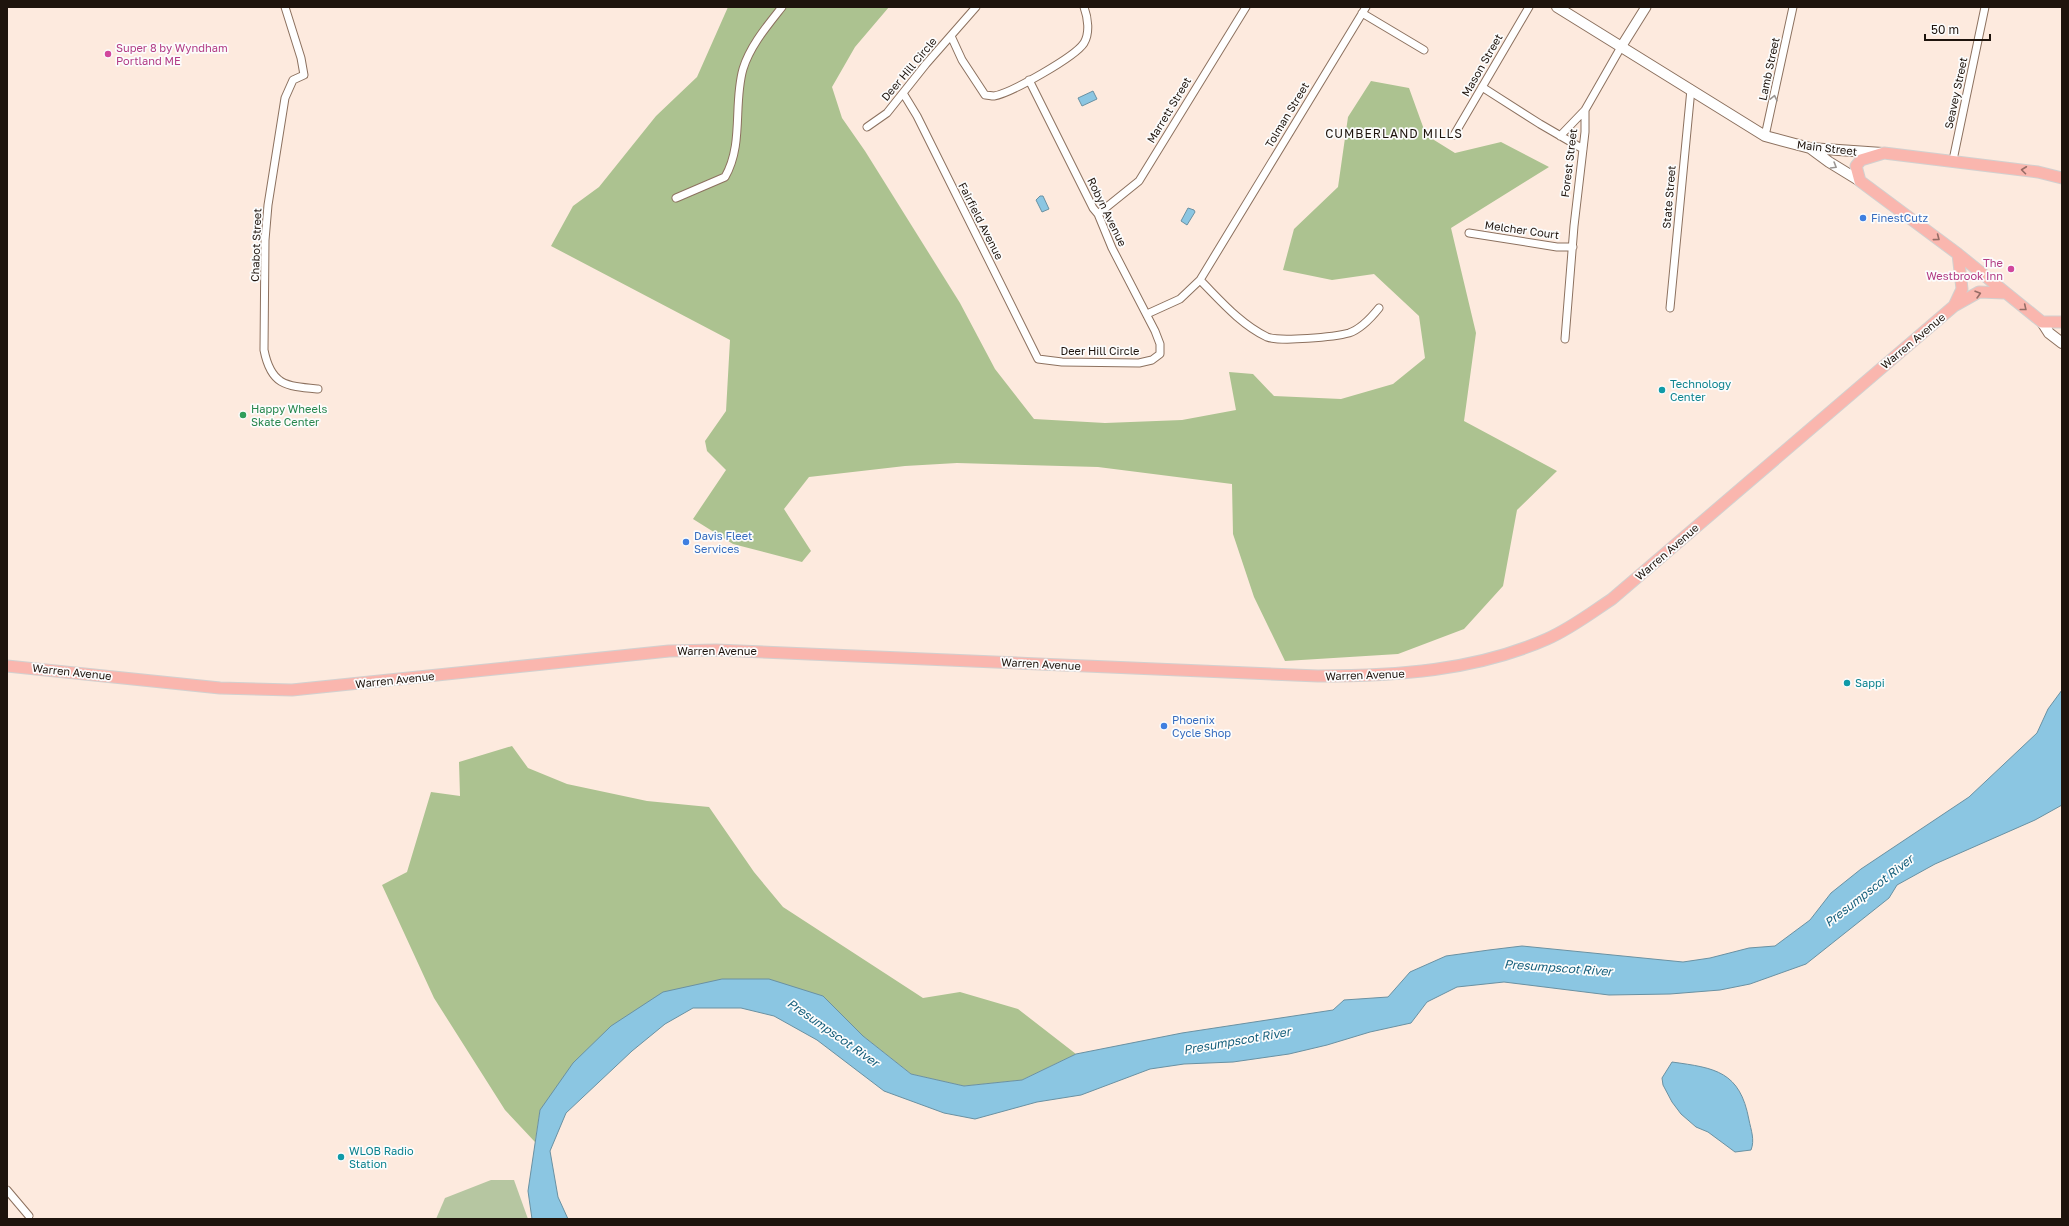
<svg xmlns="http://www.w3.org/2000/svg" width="2069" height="1226" font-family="'Golos Text',sans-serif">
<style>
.green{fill:#b6c6a1}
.forest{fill:#acc290}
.water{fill:#8bc6e2;stroke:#6a91a2}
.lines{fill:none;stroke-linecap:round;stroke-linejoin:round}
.minor-casing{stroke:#8c715f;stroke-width:9}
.tertiary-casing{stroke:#8c715f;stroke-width:11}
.secondary-casing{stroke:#8c715f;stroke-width:12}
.primary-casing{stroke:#d2d0cf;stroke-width:13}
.minor{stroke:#fff;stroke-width:7}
.tertiary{stroke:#fff;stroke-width:9}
.secondary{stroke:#fff;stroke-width:10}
.primary{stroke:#fab6ae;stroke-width:11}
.oneway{stroke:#9a9592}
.oneway2{stroke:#976d66}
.hotel-dot{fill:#d1479c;stroke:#fcfcfc;stroke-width:1.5}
.shop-dot{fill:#3f7fe0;stroke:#fcfcfc;stroke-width:1.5}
.culture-dot{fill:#0f9aa8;stroke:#fcfcfc;stroke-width:1.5}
.leisure-dot{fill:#2e9e5b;stroke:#fcfcfc;stroke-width:1.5}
.labels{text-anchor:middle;stroke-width:3.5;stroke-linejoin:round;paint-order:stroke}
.hotel-label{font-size:11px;fill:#b23c85;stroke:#fcfcfc;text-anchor:start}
.street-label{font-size:11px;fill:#1e140d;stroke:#fcfcfc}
.shop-label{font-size:11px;fill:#366cbe;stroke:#fcfcfc;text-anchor:start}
.culture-label{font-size:11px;fill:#0d838f;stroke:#fcfcfc;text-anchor:start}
.leisure-label{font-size:11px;fill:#27864d;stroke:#fcfcfc;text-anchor:start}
.neighbourhood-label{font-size:12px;letter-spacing:1px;fill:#1e140d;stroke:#fcfcfc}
.water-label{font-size:12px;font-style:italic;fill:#145e7b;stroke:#fcfcfc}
</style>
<rect width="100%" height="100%" fill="#fdeade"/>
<path class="green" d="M491,1180h23l14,39h-92l9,-21z"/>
<path class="forest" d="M728,7h161l-34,40 -23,40 10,31 23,33 95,152 35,66 39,50 71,4 77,-3 54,-10 -7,-38 24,2 21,22 67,3 52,-15 32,-26 -6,-42 -45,-42 -42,6 -49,-10 11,-41 44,-42 10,-70 23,-36 38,7 17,47 29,18 46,-11 48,25 -98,61 25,105 -12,88 93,50 -40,39 -14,76 -39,43 -66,25 -113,7 -31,-64 -21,-63 -1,-50 -134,-17 -141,-4 -52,3 -96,11 -25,32 27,42 -9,11 -69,-18 -40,-25 33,-49 -19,-19 -2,-10 21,-30 4,-71 -179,-94 22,-40 26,-19 57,-71 41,-39z
M512,746l16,22 39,16 80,17 62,6 45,65 29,35 140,91 37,-6 58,17 58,45 -54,26 -58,6 -53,-12 -48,-38 -40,-40 -101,-17 -182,131 -5,32 -30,-32 -71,-112 -52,-113 25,-13 24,-80 29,4 -1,-34z"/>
<path class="water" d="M1093,91l4,8 -15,7 -4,-8z
M1040,196h3l6,13 -7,3 -6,-12z
M1188,208l6,2 1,2 -8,13 -6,-4z
M2062,690v115l-27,15 -100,44 -38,21 -8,13 -83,66 -56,20 -30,6 -50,4 -61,1 -105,-13 -47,5 -30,15 -16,21 -41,9 -43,13 -38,9 -56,8 -49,2 -34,5 -69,26 -44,7 -62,17 -31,-6 -60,-22 -67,-51 -43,-24 -33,-8h-48l-28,16 -33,27 -66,62 -16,38 8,46 10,22h-36l-4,-28 12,-81 33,-47 38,-37 52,-34 59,-13h47l54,17 40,40 48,38 53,12 58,-6 54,-26 106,-21 151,-23 11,-10 44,-3 22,-25 36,-16 43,-6 33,-4 161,16 27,-4 39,-10 26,-2 35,-26 21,-27 30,-24 108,-72 68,-64 11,-24z
M1672,1062c43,6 68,9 77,58 2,10 6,20 2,30l-16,2 -27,-20 -12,-5 -15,-13 -9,-12 -9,-17 -1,-7z"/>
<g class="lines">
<defs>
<path id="minor" d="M285,7l16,51 3,17 -11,5 -8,18 -17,107 -3,35 -1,110c7,35 21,36 54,39
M1362,13l62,37
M951,36l11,24 23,35c3,0 6,1 9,1 17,-3 81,-39 90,-53 6,-10 4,-25 0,-36
M1482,87l58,37 43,25
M903,93l14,23 121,243 24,3 77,1 13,-3 8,-6v-10l-5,-13 -43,-83 -14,-34 -5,-6 -64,-128
M867,127l20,-14 39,-49 50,-57
M1454,135l75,-128
M1560,136l25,-26
M1765,136l28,-129
M1953,160l32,-153
M676,198l49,-21c19,-33 8,-73 18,-108 7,-23 24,-43 39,-62
M1098,214l41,-33 107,-174
M1469,233l88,14h16
M1200,280c20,20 40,44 67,57 13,5 68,0 82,-4 12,-4 22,-15 30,-25
M1670,308l21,-219
M1147,314l33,-15 20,-19 166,-273
M1565,339l9,-113 11,-94v-22l36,-63
M7,1190l22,26"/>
<path id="tertiary" d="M1621,47l25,-40"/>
<path id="secondary" d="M1557,7l208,129 45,12 72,5
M1810,148l19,14 31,19
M2042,322l7,11 13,10"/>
<path id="primary" d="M2062,178l-24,-6 -154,-19 -23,7 -5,6 4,15 98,73 84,68h20
M1954,306l8,-17 -4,-35
M7,666l213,22 72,2 377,-39 47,-1 602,26c77,0 157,-5 229,-37 23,-10 44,-26 65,-40l342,-293 25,-14 26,1"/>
</defs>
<use href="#minor" class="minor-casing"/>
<use href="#tertiary" class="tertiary-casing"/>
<use href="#secondary" class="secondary-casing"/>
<use href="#primary" class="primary-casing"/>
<use href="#minor" class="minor"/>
<use href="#tertiary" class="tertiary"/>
<use href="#secondary" class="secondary"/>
<use href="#primary" class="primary"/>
</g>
<defs><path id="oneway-chevron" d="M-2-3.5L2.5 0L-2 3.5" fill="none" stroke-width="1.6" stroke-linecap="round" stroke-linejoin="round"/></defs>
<g class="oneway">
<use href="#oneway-chevron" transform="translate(1774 98) rotate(-78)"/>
<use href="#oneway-chevron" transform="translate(1834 166) rotate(31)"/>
</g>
<g class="oneway2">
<use href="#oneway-chevron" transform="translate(2024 170) rotate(-173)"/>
<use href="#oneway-chevron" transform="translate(1937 238) rotate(37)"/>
<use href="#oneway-chevron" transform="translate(1978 294) rotate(-16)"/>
<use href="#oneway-chevron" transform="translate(2024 308) rotate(39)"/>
</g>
<g class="hotel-dot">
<circle cx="108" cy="54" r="4"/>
<circle cx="2011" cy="269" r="4"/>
</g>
<g class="shop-dot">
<circle cx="1863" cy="218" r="4"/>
<circle cx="686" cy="542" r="4"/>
<circle cx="1164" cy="726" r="4"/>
</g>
<g class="culture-dot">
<circle cx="1662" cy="390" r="4"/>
<circle cx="1847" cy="683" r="4"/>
<circle cx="341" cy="1157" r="4"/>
</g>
<circle class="leisure-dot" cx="243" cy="415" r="4"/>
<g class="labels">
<g class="hotel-label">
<text x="116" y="52">Super 8 by Wyndham<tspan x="116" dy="13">Portland ME</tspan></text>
<text x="2003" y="267" text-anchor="end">The<tspan x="2003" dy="13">Westbrook Inn</tspan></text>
</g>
<g class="street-label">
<text transform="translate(1482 65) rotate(-60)" y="4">Mason Street</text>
<text transform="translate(909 69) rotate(-50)" y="4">Deer Hill Circle</text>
<text transform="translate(1769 69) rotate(-78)" y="4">Lamb Street</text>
<text transform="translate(1956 93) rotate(-78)" y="4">Seavey Street</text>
<text transform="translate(1169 110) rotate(-59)" y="4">Marrett Street</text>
<text transform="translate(1287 115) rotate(-59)" y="4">Tolman Street</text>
<text transform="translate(1827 148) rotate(7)" y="4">Main Street</text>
<text transform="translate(1569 163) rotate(-83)" y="4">Forest Street</text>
<text transform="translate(1669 197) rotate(-85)" y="4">State Street</text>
<text transform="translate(1107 212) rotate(64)" y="4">Robyn Avenue</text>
<text transform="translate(981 221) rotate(63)" y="4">Fairfield Avenue</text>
<text transform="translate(1522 230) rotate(8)" y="4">Melcher Court</text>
<text transform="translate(256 245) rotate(-88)" y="4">Chabot Street</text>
<text transform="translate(1913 341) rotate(-40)" y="4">Warren Avenue</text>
<text x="1100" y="355">Deer Hill Circle</text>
<text transform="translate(1667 552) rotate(-41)" y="4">Warren Avenue</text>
<text x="717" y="655">Warren Avenue</text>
<text transform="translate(1041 664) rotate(3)" y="4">Warren Avenue</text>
<text transform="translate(72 672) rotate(6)" y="4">Warren Avenue</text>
<text transform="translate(1365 675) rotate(-2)" y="4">Warren Avenue</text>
<text transform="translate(395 680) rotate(-6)" y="4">Warren Avenue</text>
</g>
<g class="shop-label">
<text x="1871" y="222">FinestCutz</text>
<text x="694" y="540">Davis Fleet<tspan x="694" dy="13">Services</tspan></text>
<text x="1172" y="724">Phoenix<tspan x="1172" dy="13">Cycle Shop</tspan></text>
</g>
<g class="culture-label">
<text x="1670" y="388">Technology<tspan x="1670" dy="13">Center</tspan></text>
<text x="1855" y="687">Sappi</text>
<text x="349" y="1155">WLOB Radio<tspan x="349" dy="13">Station</tspan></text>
</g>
<g class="leisure-label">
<text x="251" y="413">Happy Wheels<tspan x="251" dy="13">Skate Center</tspan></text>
</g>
<g class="neighbourhood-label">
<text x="1394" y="138">CUMBERLAND MILLS</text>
</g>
<g class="water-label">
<text transform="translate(1869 891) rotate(-38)" y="4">Presumpscot River</text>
<text transform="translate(1558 968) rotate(4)" y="4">Presumpscot River</text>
<text transform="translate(833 1033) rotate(35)" y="4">Presumpscot River</text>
<text transform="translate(1237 1041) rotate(-10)" y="4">Presumpscot River</text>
</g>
</g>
<rect width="2069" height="1226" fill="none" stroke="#1e140d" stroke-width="16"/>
<path d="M1925 34v6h65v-6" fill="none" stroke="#1e140d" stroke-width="2"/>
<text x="1931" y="34" font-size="12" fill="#1e140d" stroke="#fcfcfc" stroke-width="3" paint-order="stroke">50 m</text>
</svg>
